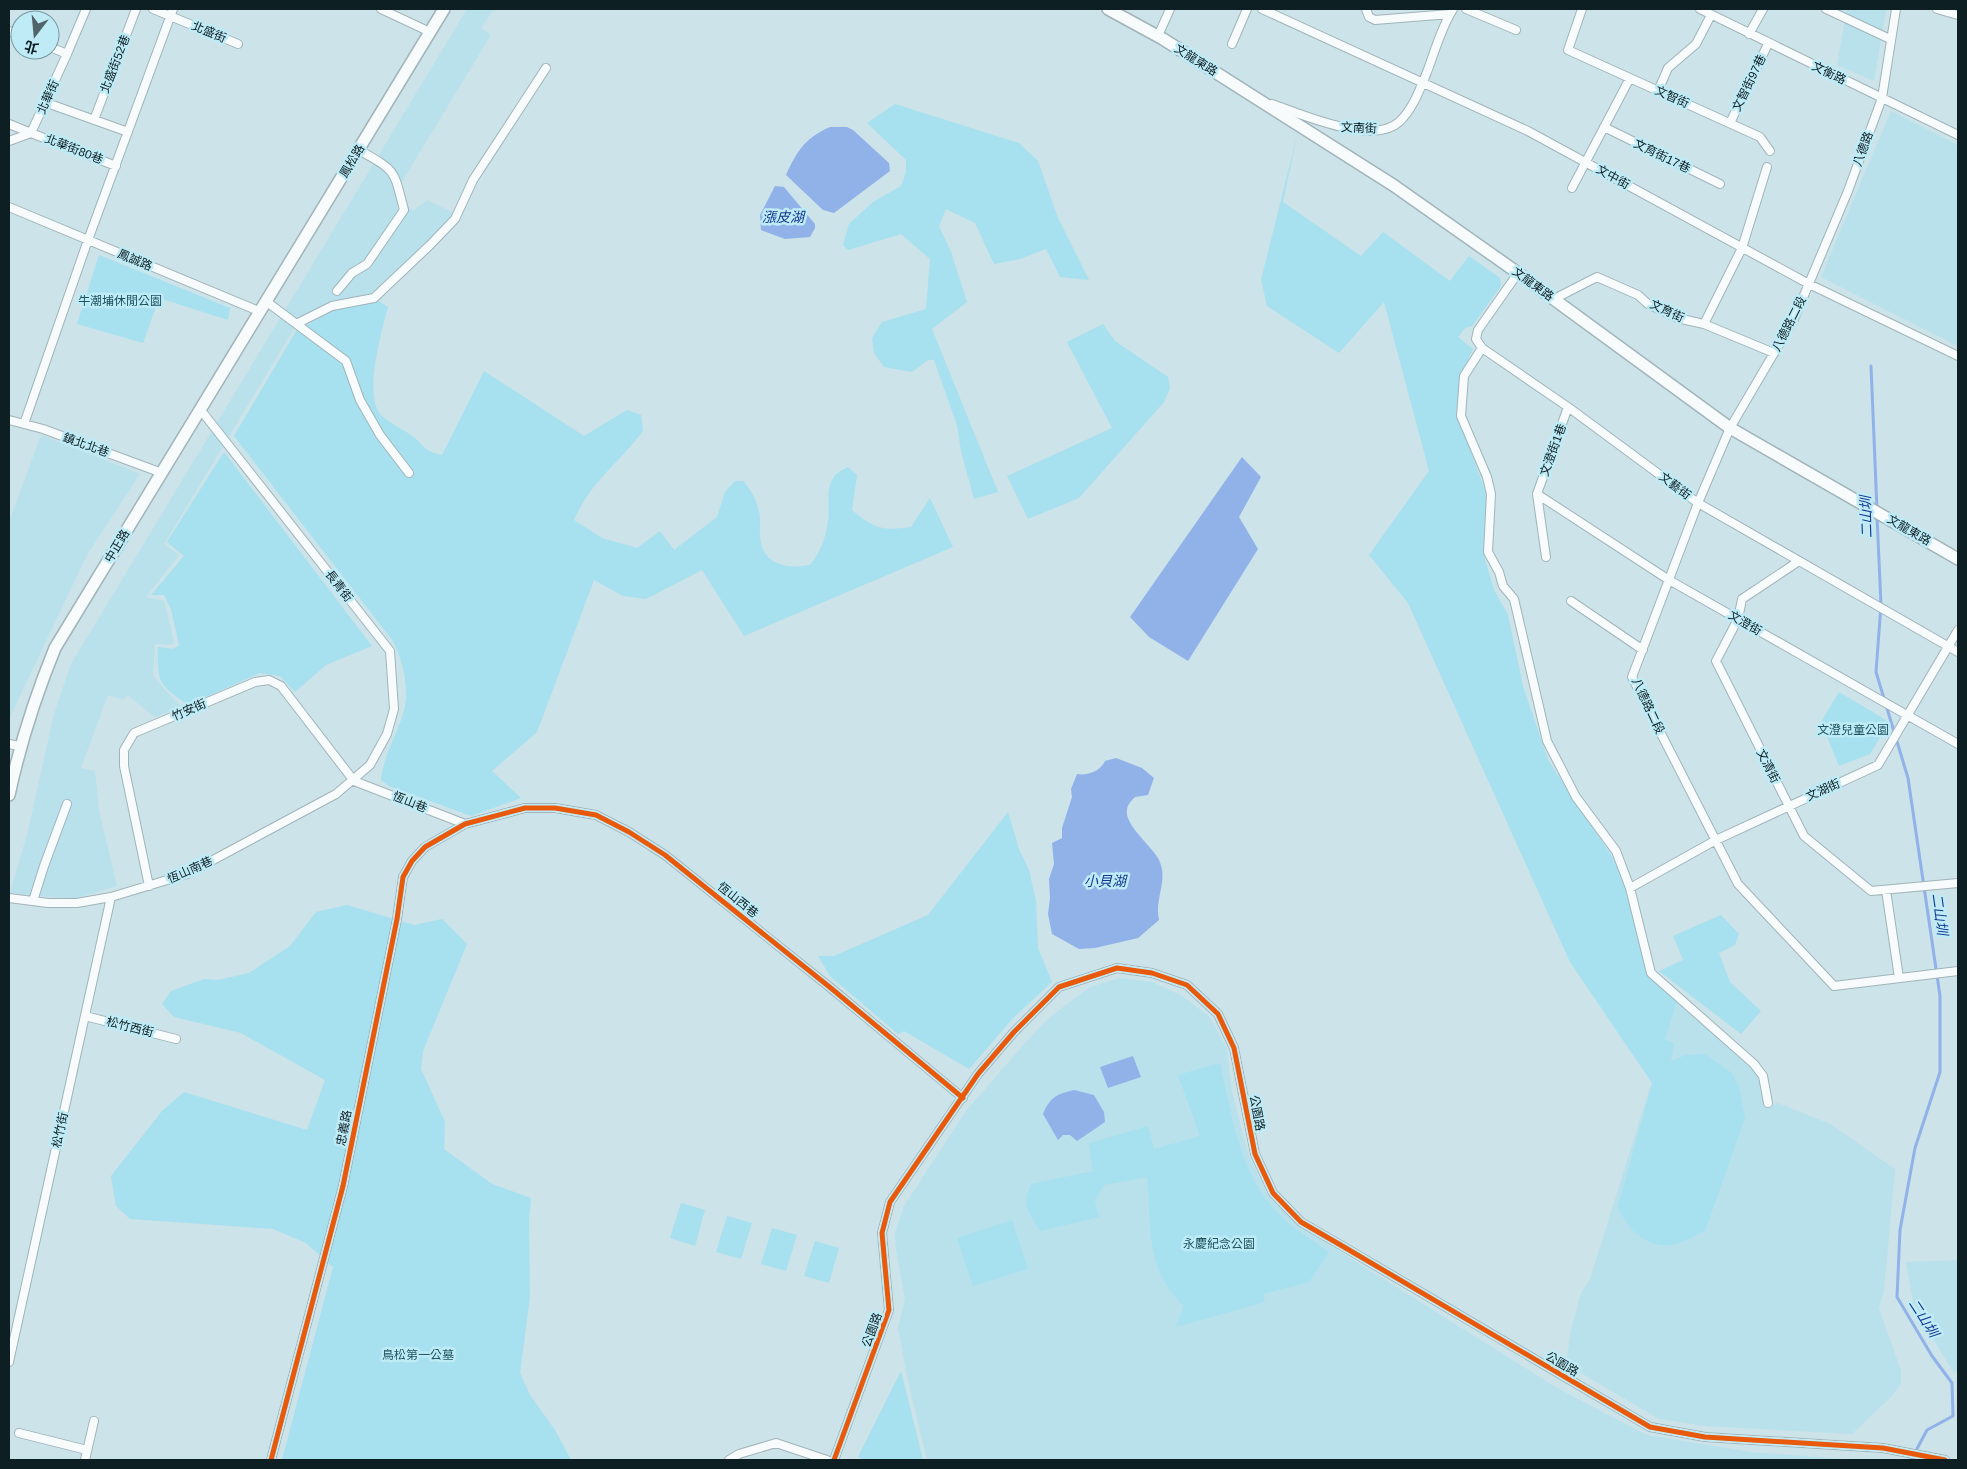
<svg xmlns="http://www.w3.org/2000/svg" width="1967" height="1469" font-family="Arial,'Noto Sans TC',sans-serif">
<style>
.built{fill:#b9e1ec}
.green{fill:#a7e0ee}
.water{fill:#91b2e9}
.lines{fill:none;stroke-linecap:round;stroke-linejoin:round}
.stream{stroke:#91b2e9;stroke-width:3}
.street-casing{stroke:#a1b4b9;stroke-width:10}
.secondary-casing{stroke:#a1b4b9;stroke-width:14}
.street{stroke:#f7fbfc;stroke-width:8}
.secondary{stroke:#f7fbfc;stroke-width:11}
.cycleway-casing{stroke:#beebf6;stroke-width:8}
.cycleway{stroke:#e8590c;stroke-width:5}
.labels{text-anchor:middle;stroke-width:5;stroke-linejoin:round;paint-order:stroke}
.street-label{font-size:12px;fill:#0e1f24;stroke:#beebf6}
.park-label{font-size:12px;fill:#1c535f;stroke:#beebf6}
.water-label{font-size:14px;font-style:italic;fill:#163990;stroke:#beebf6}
</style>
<rect width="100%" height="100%" fill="#cbe3e9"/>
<path class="built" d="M467,9h27l-13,19 10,7 -96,158 18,18 14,-11 27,13 -23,29 -56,52 -45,10 -35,23 -131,217 15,11 -33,42 18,4 10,40 -3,4 -16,-1 -2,32 28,31 -26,10 -28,-22 -3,5 -16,-5 -27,73 14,3 4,40 18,75 -43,13 -64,-6 18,-62 26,-117 17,-50z
M1847,9h39l-12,72 -37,-16z
M1891,111l67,34v201l-137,-69z
M41,435l99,39 -53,81 -78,164v-197z
M1120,978l32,4 30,14 28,21 17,32 5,42 16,63 19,39 29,31 261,164 90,47 103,17 107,8h-930l-19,-79 -10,-53 7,-29 -9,-49 -1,-17 9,-27 62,-95 66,-76 19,-19 39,-29z
M1677,1001l80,73 10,33 11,-4 52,21 65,45 -11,121 -5,18 22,63v13l-10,13 -39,37 -146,-8 -47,-7 -93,-55 5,-34 10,-37 9,-14z
M1958,1260v109l-4,4 -40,-65 -8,-46z"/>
<path class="green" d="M895,104l124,39 19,18 20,57 31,62 -29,-3 -14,-28 -26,10 -26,5 -19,-41 -29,-14 -7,17 12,26 16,50 -35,27 66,163 -24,7 -13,-48 -4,-26 -23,-65h-6l-16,12 -28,-5 -10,-14 -2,-15 10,-16 44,-13 4,-50 -29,-25 -53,16 -5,-5 6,-21 24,-22 28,-16 5,-14v-12l-39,-37z
M1297,136l-14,66 78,54 22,-24 67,49 19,-25 31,22 1,8 -29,40 -7,2 -7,9 15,12 -12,26 -4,39 29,79 -1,67 9,30 14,25 15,71 25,74 63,95 11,21 25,98 30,27 -12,39 9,3 -3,18 15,-6 19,-1 27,19 7,14 6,31 -40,113c-9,4 -19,10 -28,13 -27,7 -51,-14 -59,-38l38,-136 -4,13 -82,-121 -162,-359 -39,-48 60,-84 -45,-169 -45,51 -72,-47 -6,-26z
M99,255l131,53 -2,12 -69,-22 -16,45 -66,-19z
M377,300l11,7c-6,23 -26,90 -6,109 8,7 20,13 29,19 15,11 11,16 31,20l42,-84 100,65 43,-26 14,5 2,16c-25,33 -52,50 -69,89l28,18 35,10 23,-17 14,19 43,-33 8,-25 10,-11h8c8,9 13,18 16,30 2,9 0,18 1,27 3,28 28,31 50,27 11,-13 15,-26 18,-43 3,-23 -7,-44 20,-55l9,8 -5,35c22,19 31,21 59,17l19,-29 23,49 -209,89 -42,-66 -56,29 -23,-3 -29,-16 -57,152 -45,39 29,27 -50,18 -82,-30 -8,-6c3,-28 19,-49 24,-74 4,-22 -3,-46 -12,-65l-159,-205 62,-105 43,-24z
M1103,324l12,17 53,36 2,11 -6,14 -85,96 -51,21 -21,-43 105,-48 -45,-86z
M224,452l148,194 -46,19 -31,27 -15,-16 -20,-3 -72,32c-29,-21 -31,-21 -30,-58l15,2 6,-4 -8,-36 -7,-14h-13l33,-39 -17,-14z
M1839,692l47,28v8l-16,26 -31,12 -18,-44z
M1008,812l11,37 10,21 7,31 2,47 14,34 -38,35 -45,52 -65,-38 -6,3 -68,-58 -12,-20h16l94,-41z
M347,905l67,20 28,-6 25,25 -44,107 -2,18 24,53 -1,27 48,35 39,14 -2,22 1,77 -10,76 10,22 25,35 16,30h-289l51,-193 -27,-24 -33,-14 -143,-10 -14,-13 -5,-30 51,-65 22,-19 123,38 18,-50 -84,-47 -67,-16 -12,-13 9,-13 33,-12 14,1 31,-7 41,-27 26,-34z
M1721,915l18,19 -4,11 -16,8 11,29 31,29 -20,23 -82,-63 24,-11 -10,-24z
M1220,1063c13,57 20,119 68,160 13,10 27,19 41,29l-20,30 -46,12 2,8 -89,25 8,-21c-40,-37 -32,-79 -37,-129l-43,8 -9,16 4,16 -59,14c-11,-18 -19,-25 -9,-47l62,-13 -4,-28 59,-17 6,23 46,-13 -22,-61z
M681,1203l24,7 -10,36 -25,-8z
M727,1216l25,7 -11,36 -25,-7z
M1012,1220l16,49 -55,17 -16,-48z
M772,1228l25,7 -11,36 -25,-7z
M815,1241l24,7 -10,35 -25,-7z
M901,1371l22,89h-59l-6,-3z"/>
<path class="water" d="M830,127h17l6,3 36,33 1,8 -56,42 -11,-3 -37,-35c11,-24 19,-37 44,-48z
M775,186l9,1 31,37v4l-5,9 -25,2 -24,-9 -1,-15z
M1242,457l19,20 -22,40 19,32 -70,112 -39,-24 -19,-20z
M1116,758l26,10 12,10 -6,17 -13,2c-3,3 -8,8 -8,13 -3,15 26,37 32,50 10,20 -5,38 0,60l-21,18 -43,10 -16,1 -27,-15 -4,-20 2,-16 -1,-19 5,-15 -2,-21 10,-5v-10l10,-31 -1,-8 6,-15c10,2 24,-3 28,-13z
M1133,1056l8,21 -33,11 -8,-21z
M1074,1090l20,5 10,17 1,10 -28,19 -7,-6h-7l-5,5 -15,-26c7,-17 14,-20 31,-24z"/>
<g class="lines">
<path class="stream" d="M1871,366l6,144
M1877,516l4,89 -5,67 32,106 32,218v76l-25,76 -15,82 -3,67 35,59 20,27 1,33 -26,14 -16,30"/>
<defs>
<path id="street" d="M153,9l85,35
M381,9l49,23
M1262,9l266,122 281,153 149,72
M1366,9l3,8 6,3 75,-6
M1466,9l50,21
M1582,9l-14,41 192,87 10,14
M1700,9l258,126
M1826,9l64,30
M1896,9l-14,89 -34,93 -54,128 -64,109 -32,75 -66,174 106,207 96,102 124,-15
M1937,9l21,6
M9,31l11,4
M1749,34l14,-25
M1158,36l12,-27
M1232,44l15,-35
M67,54l19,-45
M1658,91l10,-23 28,-24 15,-29
M47,103l81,29
M1272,104c29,10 101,42 127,18 14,-13 21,-33 28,-50 8,-21 14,-44 26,-63
M94,120l42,-111
M1730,123l38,-79
M9,124l22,9 36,-79 -17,-7
M1604,127l116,57
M9,141l22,-8 85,33
M1572,188l58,-110
M9,207l252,105
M1518,273l-40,57 -2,9 6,9 86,59 130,96 260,149
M337,291l15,-18 15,-9 37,-54c-11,-42 -7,-38 -45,-60
M1554,299l43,-22 41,18 10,9 29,14 27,6 38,-76 25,-81
M267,302l79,59 14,39 20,35 29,38
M298,323l34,-17 42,-8 56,-53 25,-26 18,-39 73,-112
M1704,324l70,29
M1482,348l-18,28 -3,40 26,61 4,17 -3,58 11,20 4,14 11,13 33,142 29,56 40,54 14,37 21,85 103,91 9,12 5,27
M9,420l34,9 119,44
M24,424l64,-184 85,-231
M1537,494l132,86 289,164
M1546,557l-9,-63 31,-87
M1799,561l-57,38 -4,20 -22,42 88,175 67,55 87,-8
M1571,601l72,49
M9,744l10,2
M354,781l111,43
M149,886l-25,-120v-16l10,-17 121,-51 14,-2 12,6 73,95
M1630,888l86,-48 162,-75 80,-135
M1886,890l13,88
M9,898l39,5h29l34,-6 76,-23 149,-80 34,-29 17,-31 7,-25 -4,-58 -190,-242
M33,901l11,-35 23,-62
M85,1016l91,23
M9,1362l102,-465
M19,1433l68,17
M85,1460l9,-39
M271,1460l72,-274 54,-267 6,-42 9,-16 13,-14 40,-23 60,-16h30l41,7 33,17 36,23 167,134 131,109
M729,1460l10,-6 37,-11 51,17
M834,1460l55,-150 -7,-77 8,-31 88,-128 36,-42 45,-45 58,-19 35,5 35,12 31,29 16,34 21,106 18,39 28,29 43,25 306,180 55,10 178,11 62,12"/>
<path id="secondary" d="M1108,9l55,30 230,146 125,88 212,155 228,131
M9,795c11,-51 26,-98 46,-147l389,-639"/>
</defs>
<use href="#street" class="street-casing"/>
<use href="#secondary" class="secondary-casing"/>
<use href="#street" class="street"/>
<use href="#secondary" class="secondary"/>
<defs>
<path id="cycleway" d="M271,1460l72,-274 54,-267 6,-42 9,-16 13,-14 40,-23 60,-16h30l41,7 33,17 36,23 167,134 131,109
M834,1460l55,-150 -7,-77 8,-31 88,-128 36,-42 45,-45 58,-19 35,5 35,12 31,29 16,34 21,106 18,39 28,29 43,25 306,180 55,10 178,11 62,12"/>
</defs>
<use href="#cycleway" class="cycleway-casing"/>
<use href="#cycleway" class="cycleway"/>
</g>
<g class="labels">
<g class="street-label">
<text transform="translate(209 32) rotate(23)" y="4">北盛街</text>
<text transform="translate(1196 60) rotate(32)" y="4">文龍東路</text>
<text transform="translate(115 64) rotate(-69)" y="4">北盛街52巷</text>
<text transform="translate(1829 73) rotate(26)" y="4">文衡路</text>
<text transform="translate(1749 83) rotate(-64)" y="4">文智街97巷</text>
<text transform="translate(48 97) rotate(-66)" y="4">北華街</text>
<text transform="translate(1672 97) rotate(24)" y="4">文智街</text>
<text transform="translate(1359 128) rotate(2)" y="4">文南街</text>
<text transform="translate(74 149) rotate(21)" y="4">北華街80巷</text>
<text transform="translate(1863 149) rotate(-70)" y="4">八德路</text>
<text transform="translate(1662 156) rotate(26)" y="4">文育街17巷</text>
<text transform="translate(352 161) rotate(-59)" y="4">鳳松路</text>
<text transform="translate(1613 177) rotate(29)" y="4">文中街</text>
<text transform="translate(135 260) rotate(23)" y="4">鳳誠路</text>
<text transform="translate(1533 284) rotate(36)" y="4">文龍東路</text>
<text transform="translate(1667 311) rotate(25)" y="4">文育街</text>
<text transform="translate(1789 324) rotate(-63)" y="4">八德路二段</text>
<text transform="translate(86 445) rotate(20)" y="4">鎮北北巷</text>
<text transform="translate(1553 450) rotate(-70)" y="4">文澄街1巷</text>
<text transform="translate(1675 486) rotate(37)" y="4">文藝街</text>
<text transform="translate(1909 530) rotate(30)" y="4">文龍東路</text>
<text transform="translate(117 546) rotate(-59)" y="4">中正路</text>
<text transform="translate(339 586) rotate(52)" y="4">長青街</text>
<text transform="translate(1745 623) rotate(30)" y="4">文澄街</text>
<text transform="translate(1648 706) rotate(65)" y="4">八德路二段</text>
<text transform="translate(189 710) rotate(-23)" y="4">竹安街</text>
<text transform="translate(1768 766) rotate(63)" y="4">文清街</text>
<text transform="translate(1823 790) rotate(-24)" y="4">文湖街</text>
<text transform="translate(410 802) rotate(22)" y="4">恆山巷</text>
<text transform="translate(190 870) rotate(-24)" y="4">恆山南巷</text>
<text transform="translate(738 900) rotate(39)" y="4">恆山西巷</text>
<text transform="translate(130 1027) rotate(14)" y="4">松竹西街</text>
<text transform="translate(1257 1113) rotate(79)" y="4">公園路</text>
<text transform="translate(344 1128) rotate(-79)" y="4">忠義路</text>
<text transform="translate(60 1130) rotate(-78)" y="4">松竹街</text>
<text transform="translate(872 1330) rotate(-70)" y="4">公園路</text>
<text transform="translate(1562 1364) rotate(30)" y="4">公園路</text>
</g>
<g class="park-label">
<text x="120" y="305">牛潮埔休閒公園</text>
<text x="1853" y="734">文澄兒童公園</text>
<text x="1219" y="1248">永慶紀念公園</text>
<text x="418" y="1359">鳥松第一公墓</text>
</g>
<g class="water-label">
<text x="783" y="222">漲皮湖</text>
<text transform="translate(1866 517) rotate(-92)" y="5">二山圳</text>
<text x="1105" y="886">小貝湖</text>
<text transform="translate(1940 914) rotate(82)" y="5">二山圳</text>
<text transform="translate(1924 1318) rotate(57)" y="5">二山圳</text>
</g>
</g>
<rect width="1967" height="1469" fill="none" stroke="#0e1f24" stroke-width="20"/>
<g transform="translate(35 35) rotate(196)"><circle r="24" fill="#beebf6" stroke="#7899a2"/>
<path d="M0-4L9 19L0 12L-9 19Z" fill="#506469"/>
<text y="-8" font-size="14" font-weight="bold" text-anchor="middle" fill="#0e1f24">北</text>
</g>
</svg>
